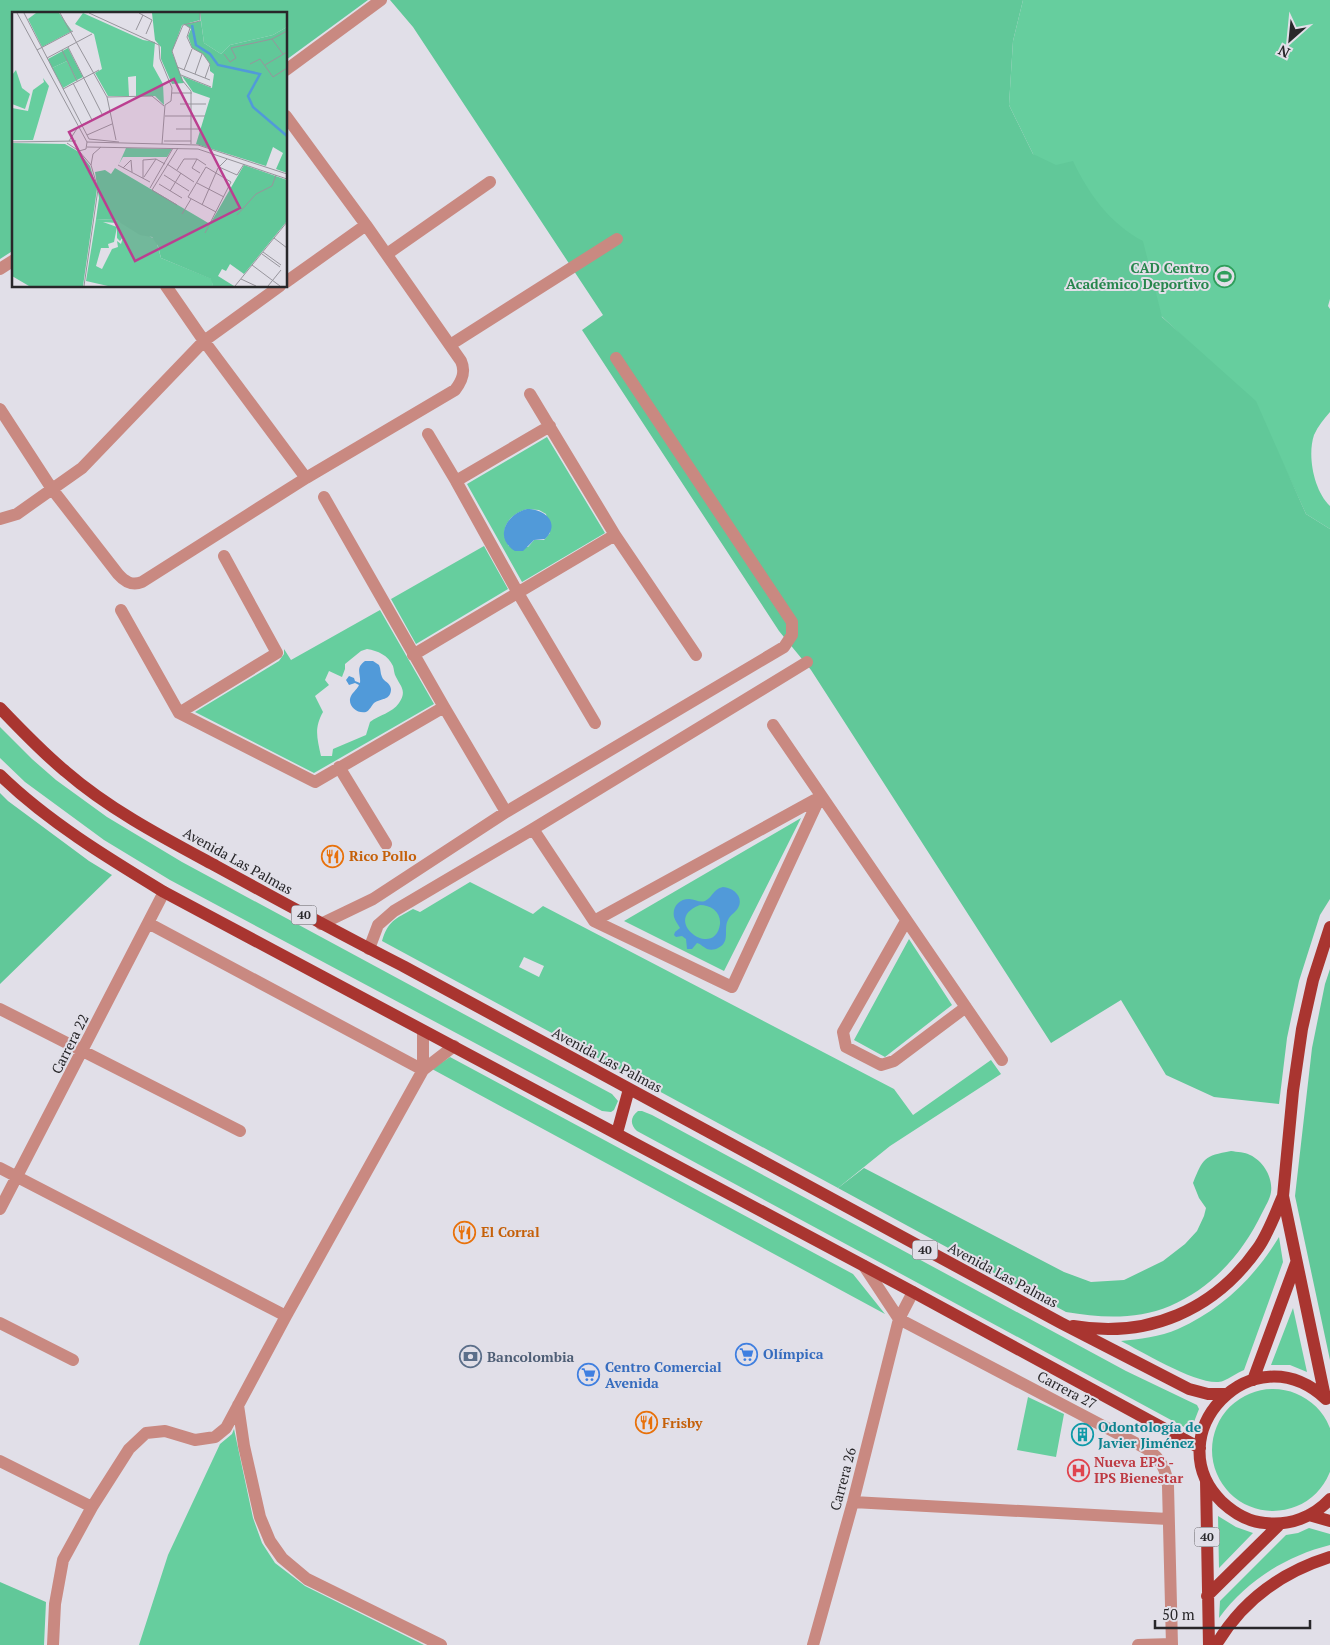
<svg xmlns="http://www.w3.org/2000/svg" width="1330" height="1645" font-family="'PT Serif',serif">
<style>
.green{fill:#66ce9e;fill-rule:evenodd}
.forest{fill:#61c899}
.water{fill:#519ad9;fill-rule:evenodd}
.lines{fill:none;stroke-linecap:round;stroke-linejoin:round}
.street{stroke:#c98981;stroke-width:12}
.primary{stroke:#a93530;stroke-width:12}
.labels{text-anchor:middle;stroke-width:4;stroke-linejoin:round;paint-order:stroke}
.shield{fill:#e1dfe8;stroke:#605e63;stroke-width:1}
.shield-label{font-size:12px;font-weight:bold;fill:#28272a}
.leisure-label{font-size:14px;font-weight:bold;fill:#27864d;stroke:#e1dfe8;text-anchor:end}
.food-label{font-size:14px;font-weight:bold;fill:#c56008;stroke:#e1dfe8;text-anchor:start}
.street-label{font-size:14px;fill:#28272a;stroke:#e1dfe8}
.shop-label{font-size:14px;font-weight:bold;fill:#366cbe;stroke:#e1dfe8;text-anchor:start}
.service-label{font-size:14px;font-weight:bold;fill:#4e5e75;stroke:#e1dfe8;text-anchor:start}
.culture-label{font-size:14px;font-weight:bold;fill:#0d838f;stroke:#e1dfe8;text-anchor:start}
.health-label{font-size:14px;font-weight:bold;fill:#be3a42;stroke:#e1dfe8;text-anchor:start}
.inset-river{fill:none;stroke:#519ad9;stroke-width:2.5}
.inset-road{fill:none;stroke:#97959c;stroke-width:1}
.view{fill:#bb3f90;fill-opacity:0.15;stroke:#bb3f90;stroke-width:2.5}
.inset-edge{fill:none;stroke:#28272a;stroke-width:2.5}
</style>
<rect width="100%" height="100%" fill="#e1dfe8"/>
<path class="green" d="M1023,0h307v299l-2,7 2,3v103c-6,7 -12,14 -16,23 -7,21 0,56 16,71v23l-24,-15 -49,-107 -162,-154 -62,-99 -24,-49 4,-64z
M547,437l58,96 -83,49 -55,-98zM527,509l12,1 7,4 4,19 -6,7h-10l-6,7 -19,-1c-12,-17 1,-32 18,-37z
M484,546l24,43 -92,55 -25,-45z
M380,610l54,94 -120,69 -119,-61 84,-51 5,-7v-5l7,11zM367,649c11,2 21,6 26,17 1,3 1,8 3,11 5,10 11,14 3,26 -7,10 -20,12 -29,19l-4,13 -33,14 -1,7h-11c-4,-18 -7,-28 2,-44l-8,-16 14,-11 -4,-5 4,-9 13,6 3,-8v-5l16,-13z
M0,727l32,32 24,21 51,37 75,45 430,232 6,7 -4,9 -3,2 -9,-1 -432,-231 -66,-40 -79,-58 -25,-24z
M801,818l-77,153 -100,-50z
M470,882l63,32 10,-8 351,183 19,26 78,-55 10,14 -111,72 -52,42 -456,-247c6,-20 13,-22 31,-32l7,3zM524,957l20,9 -5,11 -20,-10z
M909,939l43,66 -67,52 -31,-17z
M450,1057l403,217 32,40 -453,-245z
M638,1111h4l10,4 474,256 71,34 2,4 -7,18 -4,1 -4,-1 -547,-296c-7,-6 -7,-14 1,-20z
M1279,1237l4,25 -39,108c-7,3 -14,8 -21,11 -20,8 -82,-30 -102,-40 18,-2 39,-4 57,-12 44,-20 76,-51 101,-92z
M1293,1308l14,64 -17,-7h-19z
M1212 1450a61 61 0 1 1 122 0a61 61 0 1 1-122 0Z
M1028,1397l36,17 -8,43 -39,-7z
M234,1429l19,89 9,25 13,20 30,23 119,59h-285l29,-90 52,-111 12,-10z
M1218,1516l18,11 17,6 -34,35z
M1309,1528l21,6v11c-44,11 -84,36 -111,73l1,-17 66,-66 12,-2z"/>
<path class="forest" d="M0,0h368l-82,60v-46h-272v236l-14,9z
M390,0h633l-10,41 -4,64 24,49 23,11 17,-4c15,32 37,63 70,80l19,76 94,84 50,113 24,15v370l-10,16 -21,66 -12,57 -8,66 -65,-7 -48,-22 -45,-75 -70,43 -240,-373 -32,-39 -197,-301 21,-15 -190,-288z
M0,793l8,8 81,60 23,14 -112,109z
M1330,969v391l-35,-164 17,-148 13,-64z
M1231,1151c6,1 14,1 19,4 13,6 23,22 21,37 -1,7 -6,15 -9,21 -19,40 -50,75 -92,93 -34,14 -69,12 -104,6l-228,-124 26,-20 200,104 27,10 33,-2 39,-19 22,-17 12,-13 7,-15 2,-8 -7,-10 -6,-15c10,-25 11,-27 38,-32z
M0,1582l46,20 -2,43h-44z"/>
<path class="water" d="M527,509c18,0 34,14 18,30l-11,1 -11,11h-8c-22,-14 -8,-37 12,-42z
M365,661h8l6,4c2,4 1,8 3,12 2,5 8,5 9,12 0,12 -11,9 -17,14 -3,3 -4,7 -8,9 -8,2 -17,-5 -16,-13 1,-6 7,-9 9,-14l-4,-2 -6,2 -3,-5 3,-4 5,2 1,3 5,2c1,-9 -5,-15 5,-22z
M723,887c11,1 21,10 15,21 -3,5 -8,7 -10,12 -5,9 3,22 -10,28 -3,2 -8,2 -11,1 -4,-2 -6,-5 -10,-6l-5,6h-5l-1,-10 -4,-3 -6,1 -2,-2 1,-3 5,-4c-2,-4 -5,-7 -6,-11 -2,-10 5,-18 15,-18 6,0 10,4 16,2 8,-4 8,-12 18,-14zM700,905c11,0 21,7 20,19 -5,37 -61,-4 -20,-19z"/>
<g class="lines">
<path class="street" d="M286,70l95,-70
M387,254l103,-72
M0,269l14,-9
M286,282l80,-57
M166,286l38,55 102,137
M450,345l167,-106
M530,394l85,141 81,120
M0,409l52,80 66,85c7,8 14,12 24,8l164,-104 149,-88c7,-9 11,-18 6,-29l-95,-136 -80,-109
M428,434l28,47 62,112 77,130
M456,481l94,-55
M324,497l120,210 62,105
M0,519l17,-5 65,-46 122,-127 76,-55
M121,610l58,103 136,69 129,-75
M413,655l202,-120
M179,713l98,-60 -53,-97
M773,725l229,335
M339,767l47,77
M533,829l61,92 138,66 88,-190
M594,921l226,-124
M906,921l-63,111 3,15 35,18 13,-4 72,-54
M148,923l275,147
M321,924l52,-25 133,-87 278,-165 8,-12v-13l-176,-264
M369,949l9,-24 16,-14 139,-82 274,-167
M0,1009l240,122
M423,1070v-39
M0,1168l286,148
M0,1209l164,-317
M864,1266l35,53 248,130c14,10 19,20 21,37l4,159
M0,1323l73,37
M238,1405l6,41 16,71 10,24 12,17 25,21 134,66
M0,1461l92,46
M853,1502l315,17
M53,1645l2,-41 8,-44 29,-53 37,-58 17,-16 19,-2 30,9 20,-3 11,-9 60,-112 137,-246 31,-24
M813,1645l40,-143 46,-183 14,-27
M1138,1645l34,-1"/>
<path class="primary" d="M0,708c21,22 42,44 65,63 45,39 99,67 151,95 62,34 124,68 187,100l658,357 128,66 19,5h18
M0,775c47,46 108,83 164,117l749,400 287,156
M617,1133l12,-44
M1073,1326c75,13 142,-16 185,-78 11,-16 17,-34 25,-52
M1253,1380l43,-117
M1325,1397l-42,-201 10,-105 9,-62 11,-49 17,-53
M1326,1399c-74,-69 -171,37 -104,103 12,11 27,20 43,21 25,3 48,-6 65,-24
M1206,1480l3,165
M1309,1515l21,6
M1207,1596l73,-72
M1216,1645c26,-44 66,-73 114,-88"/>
</g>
<defs>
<symbol id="stadium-ring" viewBox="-11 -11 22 22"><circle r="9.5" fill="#e1dfe8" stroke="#2e9e5b" stroke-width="1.5"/><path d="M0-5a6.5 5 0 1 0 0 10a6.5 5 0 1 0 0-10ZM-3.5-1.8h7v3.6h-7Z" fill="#2e9e5b"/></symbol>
<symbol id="restaurant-ring" viewBox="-11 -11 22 22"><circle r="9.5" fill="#e1dfe8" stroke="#e8710a" stroke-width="1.5"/><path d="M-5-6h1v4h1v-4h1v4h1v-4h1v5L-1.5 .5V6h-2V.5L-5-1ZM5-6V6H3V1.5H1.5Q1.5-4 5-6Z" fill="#e8710a"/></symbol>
<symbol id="supermarket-ring" viewBox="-11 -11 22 22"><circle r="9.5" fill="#e1dfe8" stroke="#3f7fe0" stroke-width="1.5"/><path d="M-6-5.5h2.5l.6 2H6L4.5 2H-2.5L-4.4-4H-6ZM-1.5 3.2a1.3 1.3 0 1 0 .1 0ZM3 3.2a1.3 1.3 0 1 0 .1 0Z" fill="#3f7fe0"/></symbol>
<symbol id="bank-ring" viewBox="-11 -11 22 22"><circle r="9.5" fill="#e1dfe8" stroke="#5c6f8a" stroke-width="1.5"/><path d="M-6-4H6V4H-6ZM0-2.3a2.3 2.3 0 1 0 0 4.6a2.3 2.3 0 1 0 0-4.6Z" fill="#5c6f8a"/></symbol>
<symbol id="building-ring" viewBox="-11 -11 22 22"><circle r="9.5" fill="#e1dfe8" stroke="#0f9aa8" stroke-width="1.5"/><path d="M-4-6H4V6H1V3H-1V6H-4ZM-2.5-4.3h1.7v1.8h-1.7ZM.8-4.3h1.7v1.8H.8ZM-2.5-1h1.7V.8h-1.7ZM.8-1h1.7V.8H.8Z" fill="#0f9aa8"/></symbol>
<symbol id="hospital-ring" viewBox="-11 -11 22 22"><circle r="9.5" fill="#e1dfe8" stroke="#e0444e" stroke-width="1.5"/><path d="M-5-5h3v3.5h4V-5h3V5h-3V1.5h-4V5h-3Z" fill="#e0444e"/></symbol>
</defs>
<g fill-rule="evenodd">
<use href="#stadium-ring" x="1212" y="264" width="25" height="25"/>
<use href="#restaurant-ring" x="320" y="844" width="25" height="25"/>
<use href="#restaurant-ring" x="452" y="1220" width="25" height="25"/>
<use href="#supermarket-ring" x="734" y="1342" width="25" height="25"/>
<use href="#bank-ring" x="458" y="1344" width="25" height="25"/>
<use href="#supermarket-ring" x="576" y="1362" width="25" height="25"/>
<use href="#restaurant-ring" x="634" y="1410" width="25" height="25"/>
<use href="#building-ring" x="1070" y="1422" width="25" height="25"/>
<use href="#hospital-ring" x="1066" y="1458" width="25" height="25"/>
</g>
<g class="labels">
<g class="shield">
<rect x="291.5" y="905.5" width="25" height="19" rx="4"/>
<rect x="912.5" y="1240.5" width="25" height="19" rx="4"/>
<rect x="1194.5" y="1527.5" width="25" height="19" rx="4"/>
</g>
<g class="shield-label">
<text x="304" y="919">40</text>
<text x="925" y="1254">40</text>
<text x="1207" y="1541">40</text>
</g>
<g class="leisure-label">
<text x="1209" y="273">CAD Centro<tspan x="1209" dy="16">Académico Deportivo</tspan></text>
</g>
<g class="food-label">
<text x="349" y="861">Rico Pollo</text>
<text x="481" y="1237">El Corral</text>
<text x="662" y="1428">Frisby</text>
</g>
<g class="street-label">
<text transform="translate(238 861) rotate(29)" y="5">Avenida Las Palmas</text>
<text transform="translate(70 1044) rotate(-63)" y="5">Carrera 22</text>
<text transform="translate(607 1060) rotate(28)" y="5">Avenida Las Palmas</text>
<text transform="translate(1003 1275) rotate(28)" y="5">Avenida Las Palmas</text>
<text transform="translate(1067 1390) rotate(28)" y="5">Carrera 27</text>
<text transform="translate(843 1479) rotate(-75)" y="5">Carrera 26</text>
</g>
<g class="shop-label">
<text x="763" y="1359">Olímpica</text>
<text x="605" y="1372">Centro Comercial<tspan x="605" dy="16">Avenida</tspan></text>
</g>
<g class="service-label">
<text x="487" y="1362">Bancolombia</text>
</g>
<g class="culture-label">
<text x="1098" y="1432">Odontología de<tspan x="1098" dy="16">Javier Jiménez</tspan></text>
</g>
<g class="health-label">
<text x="1094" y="1467">Nueva EPS -<tspan x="1094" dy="16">IPS Bienestar</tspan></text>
</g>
</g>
<g transform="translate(12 12)">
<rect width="275" height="275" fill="#e1dfe8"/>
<path d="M24,1h23l13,18 -30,16 -14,-28zM71,1l60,27 12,2 -2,24 10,18 1,21 -9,-9h-19v-20l-8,1 1,19h-21l-13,-23 7,-4 -8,-35 -19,-10zM188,1h87v14l-14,8 -43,10 -9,9 -17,-11zM55,49l10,19 -14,8 -11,-20zM4,58l6,18 8,6 -5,15 -13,-5v-29zM31,66l6,8 -16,54h-21v-32l16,3 5,-21 11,-8zM114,136l46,1 -5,8h-44l-4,7zM84,207l20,1 27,12 13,8 5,18 51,21 1,7h-105l-22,-5zM91,210l14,1v15l3,3 3,-4 -2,7 -4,-3 1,6 -6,2 -10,20 -6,-3 5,-18h8l-1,-4 6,-2 3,-15z" fill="#66ce9e" fill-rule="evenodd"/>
<path d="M140,1h48v7l-18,5 -10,27 12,31 -12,1 -11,-25v-12l-6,-7zM189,9l3,22 17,11 9,-9 43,-10 14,-8v146l-11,-4 7,-16 -10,-6 -7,19 -70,-22 14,-46 -17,-6 -11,-16 30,12 2,-14 -4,-3v-7l-7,-10 -11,-6 -4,-12 3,-7 -6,-5zM56,36l15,29 -6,3 -10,-19 -15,7 -4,-9zM0,131l53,1 14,8 11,14 7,23 -14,97h-54l-17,-10zM232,153l43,15v41l-43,53 -14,-10 -4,7 -4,-2 -4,7 16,10h-21l-2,-7 -50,-21 -3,-12 -6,-9 -12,-2 -24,-15 -20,-1 3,-21 -4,-26 10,-2 6,4 4,-6 95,56z" fill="#61c899"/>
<path class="inset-river" d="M180,13l4,20 14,9 8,11 42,9 -12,22 5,11 34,29"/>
<path class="inset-road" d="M5,1l70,129 -1,7 -7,2M12,1l65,126 30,3M48,1l47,84 9,43M77,1l70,32 1,14 12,29 -1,13 -6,4 -3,39M127,1l13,7 -6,14M172,12l6,4 -3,9 5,11 11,6 7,10 -5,14M124,18l7,-15M260,27l11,15M56,35l34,67M25,38l36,-19M50,38l15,31M212,42l6,8 6,-4 -5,-10 41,-9 15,-8M35,46l45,-24M238,52l10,-5 13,18 14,-9M253,53l22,-13M165,55l33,13M172,58l8,-21M183,62l7,-20M169,63l30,12M61,71l19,37M51,77l36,-19M160,81h20M95,85l45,-1 12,10M168,92h26M153,104h40M70,113l28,-14M164,117h24M75,123l25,-11M57,129l9,-14M152,129h27M0,130l64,-1M75,130l111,3 89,29M55,131l12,8 12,14 7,24 -14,97M179,132v-53l-9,-11 -10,-29 11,-26 17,-4v-8M75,135l111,2 89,30M185,147l-5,9 8,5M155,152l27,18M79,153l2,-11 8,-7M106,153l32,17M207,155l18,8 7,-11M111,156l8,-8 1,12M165,158l7,-11h13l9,6M152,163l25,16M132,165l12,-18M131,166v-18l13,-1 9,5M185,171l27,14M147,172l23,14M138,176l23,-40M158,179l11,-18M165,193l-25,-15 26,-42M190,193l16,-37 9,-9M170,202l9,-15M225,203l19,-21 16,-8 4,-11M193,221l26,-51 -25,-15 -18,30 28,15M262,226l13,10M251,240l18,13M250,242l18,13M240,253l28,21M229,267l15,7M223,274l52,-64M256,274l13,-16"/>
<path class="view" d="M162,67l66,129 -105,53 -66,-129z"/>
<rect width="275" height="275" class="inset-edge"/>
</g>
<g transform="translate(1290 40) rotate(207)" stroke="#e1dfe8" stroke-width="4" paint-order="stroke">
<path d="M0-4L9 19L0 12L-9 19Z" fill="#28272a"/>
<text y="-8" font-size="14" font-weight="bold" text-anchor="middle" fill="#28272a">N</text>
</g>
<path d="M1155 1620v8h155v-8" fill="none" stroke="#28272a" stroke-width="2.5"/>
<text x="1162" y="1620" font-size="15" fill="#28272a" stroke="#e1dfe8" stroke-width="4" paint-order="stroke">50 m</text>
</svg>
